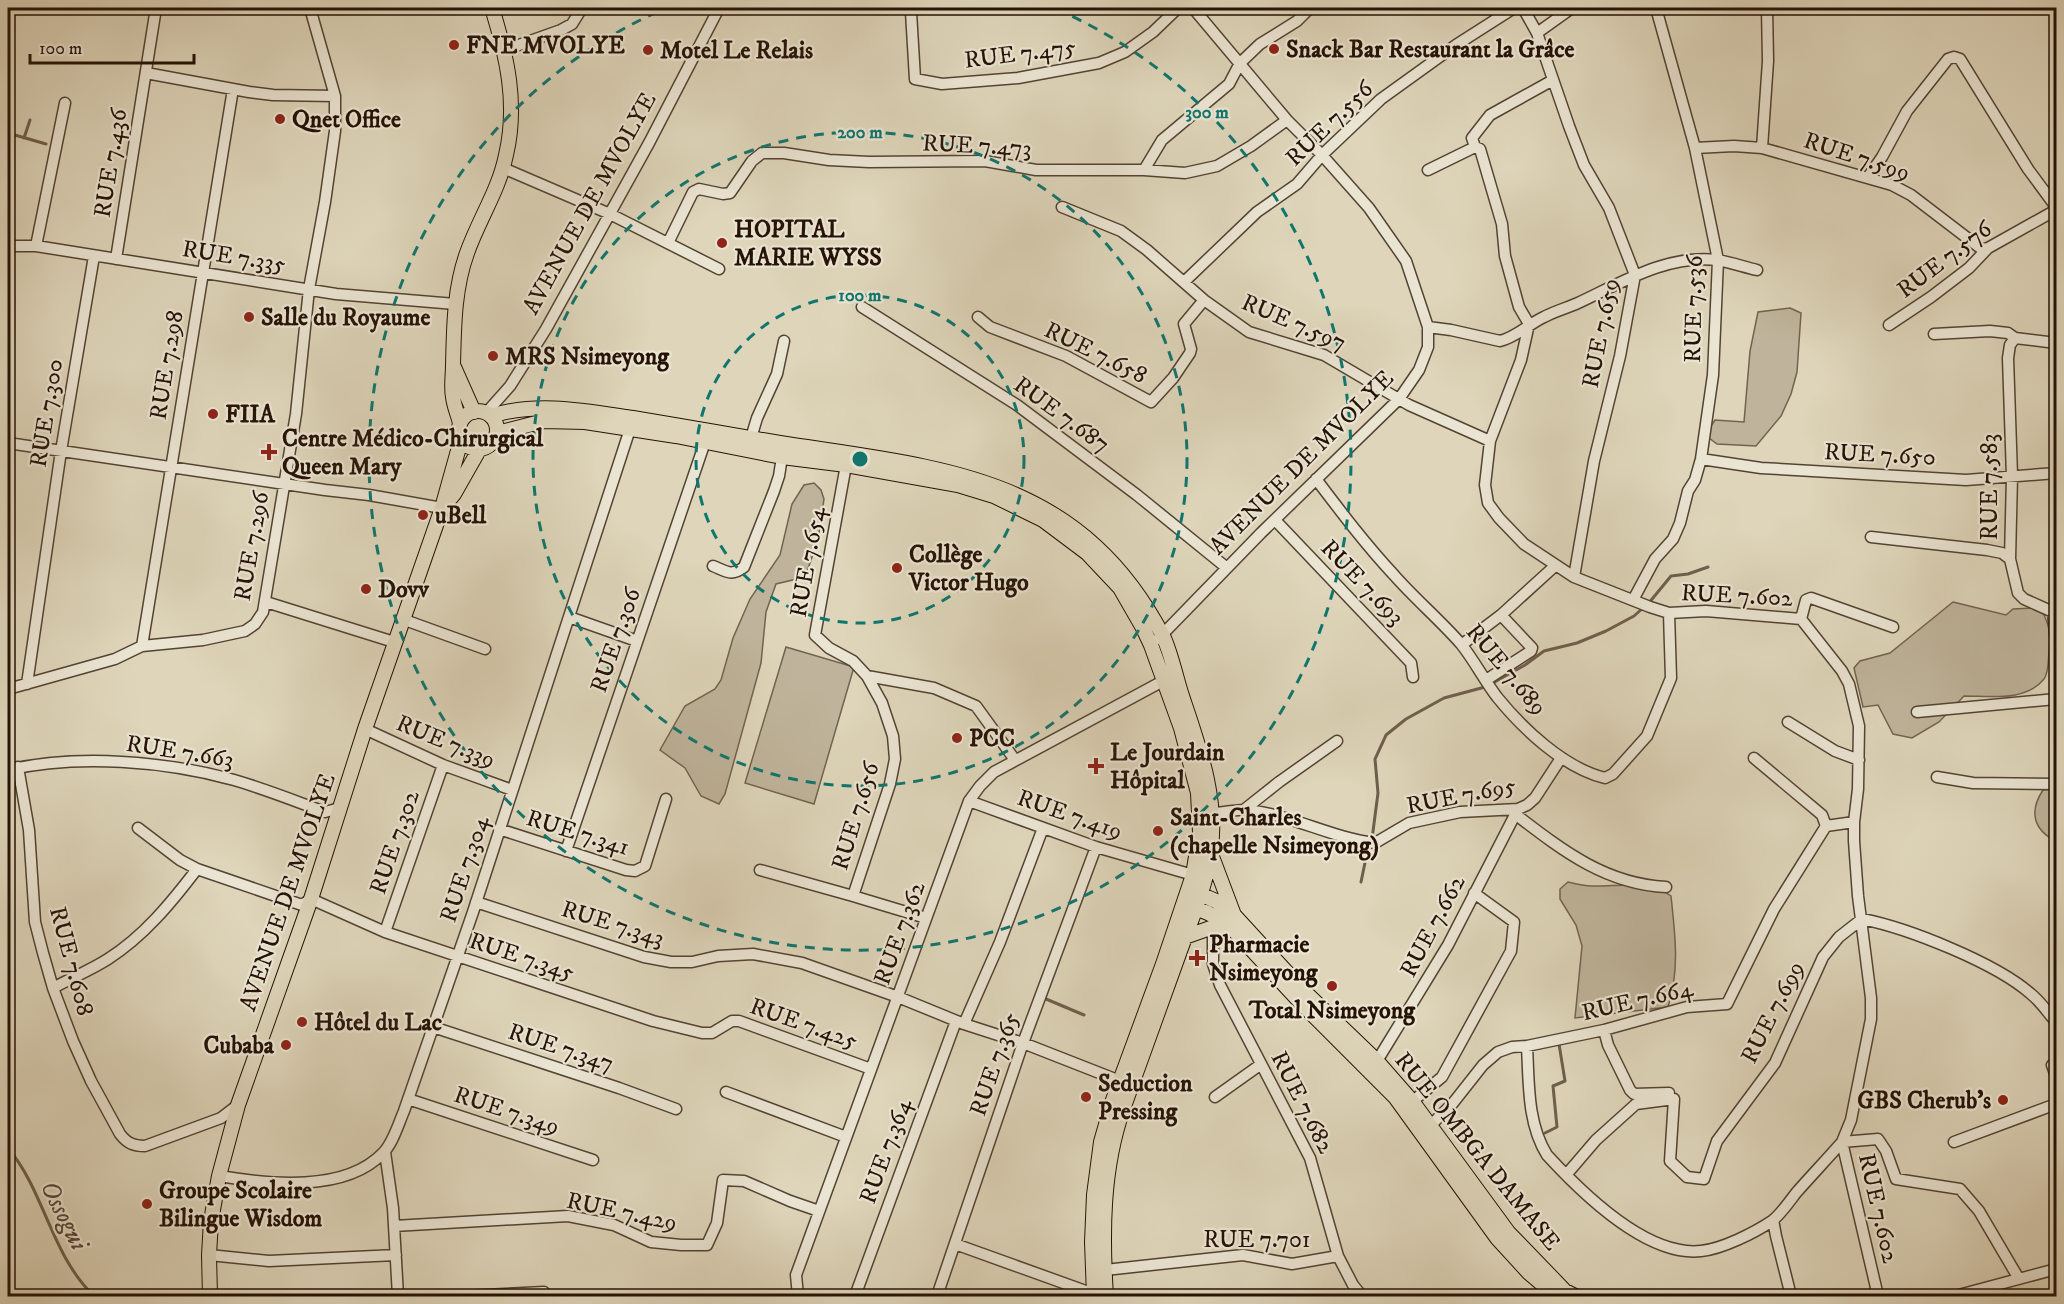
<svg xmlns="http://www.w3.org/2000/svg" width="2064" height="1304" font-family="'IM FELL DW Pica',serif">
<style>
.green{fill:#bfb49b;stroke:#726350;stroke-width:1.5}
.lines{fill:none;stroke-linecap:round;stroke-linejoin:round}
.stream{stroke:#6e5f4d;stroke-width:3}
.minor-casing{stroke:#534333;stroke-width:13}
.major-casing{stroke:#251206;stroke-width:16}
.minor{stroke:#eae4d2;stroke-width:10}
.major{stroke:#ded5ba;stroke-width:14}
.ring{fill:none;stroke:#0f766e;stroke-width:3;stroke-dasharray:10 8}
.poi-dot{fill:#8f2418;stroke:#eae4d2;stroke-width:2}
.labels{text-anchor:middle;stroke-width:4.5;stroke-linejoin:round;paint-order:stroke}
.poi-label{font-size:24px;font-weight:bold;fill:#251206;stroke:#eae4d2;text-anchor:start}
.street-label{font-size:24px;fill:#251206;stroke:#eae4d2}
.water-label{font-size:26px;font-style:italic;fill:#564636;stroke:#eae4d2}
.centre{fill:#0f766e;stroke:#eae4d2;stroke-width:3}
.ring-label{font-size:18px;text-anchor:middle;font-weight:bold;fill:#0f766e;stroke:#eae4d2;stroke-width:4.5;stroke-linejoin:round;paint-order:stroke}
</style>
<rect width="100%" height="100%" fill="#ded5ba"/>
<filter id="stains"><feTurbulence type="fractalNoise" baseFrequency=".00333" numOctaves="4"/><feColorMatrix values="0 0 0 0 .2 0 0 0 0 .09 0 0 0 0 .02 0 0 0 .5 -.17"/></filter>
<radialGradient id="worn" r=".72"><stop offset=".6" stop-color="#630" stop-opacity="0"/><stop offset="1" stop-color="#630" stop-opacity=".3"/></radialGradient>
<path class="green" d="M1790,308l11,5 -4,59 -6,22 -10,22 -25,30 -39,-2 -8,-6 2,-12 4,-6 29,2 6,-71 8,-39z
M814,483l7,7 3,9 -6,41 -13,37 -29,7 -10,28 -5,51 -36,131 -6,10 -18,-8 -16,-28 -25,-18 25,-44 30,-17 6,-9 12,-42 17,-39 30,-44 12,-51 12,-19z
M1953,602l53,13 7,-6 20,-1 9,3c9,18 8,21 7,41 -1,8 0,20 -5,27 -18,23 -54,17 -80,17l-25,26 -27,16 -19,-4 -15,-29 -15,2 -9,-39 6,-7 30,-8z
M786,647l68,20 -40,137 -69,-21z
M2056,789v52c-23,-11 -27,-30 -13,-51z
M1568,882c8,2 16,4 24,4 25,1 58,-7 79,10 4,38 9,74 -3,111l-93,11 7,-72 -6,-21 -16,-26v-10z"/>
<g class="lines">
<path class="stream" d="M8,133l38,11
M24,138l6,-18
M1648,604l23,-28 17,-2 20,-7
M1491,684l34,-19 19,-14 33,-8 29,-12 28,-15 9,-8
M1372,839l6,-46 -3,-34 11,-24 20,-16 38,-21 41,-11
M1361,882l6,-29 3,-6
M1046,999l38,16
M1545,1133l12,-6 -4,-41 12,-5 -6,-37
M8,1148c37,44 43,107 86,148"/>
<defs>
<path id="minor" d="M1523,8l14,25 32,93 15,39 25,43 26,67 -15,81 -26,105 -20,116
M911,12l4,67 27,5 76,-6 81,-15 26,-11 28,-20 25,-24
M1537,33l35,-25
M505,50l56,-20 11,-6 10,-16
M146,73l103,19 24,3 62,1
M1553,80l-63,35 -18,23 3,9 5,2 22,75 3,32 14,51 10,17 -8,36 -31,81 -5,44 3,18 11,15 25,26 50,33 76,30 19,6 37,-2 95,8 41,52 7,13 10,42 -1,63 -4,33v19l4,55 13,102v21l-20,101 -9,22 36,154
M1695,148l39,-2 28,2 130,37 19,10 68,52 4,2 5,-1
M1762,148l6,-87 -1,-53
M503,168l107,46 109,55
M1144,170l18,-30 67,-56 11,-21 20,-19 37,-23 13,-13
M1428,170l47,-23
M1868,177l14,-20 25,-46 41,-52 6,-2 6,2 68,110 28,38
M1062,207l59,24 26,19 57,50 45,32 75,23 85,50 81,36
M668,243l25,-51 6,-3 24,5 7,-1 22,-32 10,-8h22l45,7 40,2 116,-1 51,9h108l41,3 32,-7 34,-20 36,-26
M8,246h28l300,48 119,10
M36,246l29,-143
M116,259l40,-251
M1184,282l73,-70 40,-28 25,-29 59,-56 75,-54 58,-37
M862,307l155,98 120,90 90,73
M978,317l12,10 76,29 85,46 22,-24 17,-25 1,-4 -7,-25 20,-24
M1889,325l42,-28 38,-29 19,-20 68,-38
M1428,327l23,3 49,11c16,-4 29,-17 44,-24 11,-6 23,-9 34,-14 43,-20 89,-49 139,-43 13,2 27,7 40,10
M1934,334l56,-3 18,2 7,5 41,5
M2015,338l-5,7 -2,13 4,118 -2,83 8,34 6,6 29,13 3,-2
M486,413l24,-27 36,-57 103,-186 70,-135
M751,438l6,-20 20,-44 7,-33
M8,443l317,47 44,5 73,13
M1701,459l60,9 205,12 90,-7
M846,465l-31,170 14,13 24,13 14,15 67,12 42,18 39,54
M1316,479c25,33 50,66 78,96 21,24 46,45 67,69 13,16 23,36 36,53 26,32 67,71 108,81l8,-4 34,-38 24,-58 -2,-65
M1275,520l136,143 2,14
M1871,537l116,13 15,3 8,6
M713,566c13,5 18,11 31,1l30,-76 5,-15 3,-19
M1633,600l22,-41 18,-20 7,-16 8,-32 7,-11 6,-21 12,-84 5,-115 -23,-112 -39,-140
M266,602l128,40
M2053,612l3,34
M569,617l68,24
M402,619l83,30
M1801,619l5,-19 5,-2 82,29
M1158,639l103,-106 138,-134 20,-29 9,-23v-20l-22,-66 -37,-53 -47,-53 -35,-35 -94,-112
M1460,643h4l37,-28
M142,646l91,-557
M867,676l15,27 11,33 2,23 -5,25 -37,112 73,22
M1486,680l45,-29 1,-3 -31,-33 55,-50
M27,684l34,-233 33,-195
M8,689l107,-30 27,-13 61,-6 42,-9 10,-7 8,-12 33,-198 13,-125 16,-87 10,-71v-35l-25,-88
M1917,712l139,-13
M1788,722l47,29 24,9
M365,729l78,36 69,25
M18,767l11,63 6,92 8,31 10,35 20,53 18,40 29,53c7,9 13,12 25,12l76,-28 17,-13
M8,770c70,-16 157,-9 226,10 31,9 61,21 91,32l15,-4
M1937,777l36,6 83,1
M969,801l127,46 97,28
M1245,809l34,-27 58,-41
M1211,813c12,0 26,-4 37,-3 44,5 84,28 127,33l34,-20 51,-11 58,-3 9,-4 8,-7 26,-40
M1515,814c47,36 90,70 151,73
M1826,826l28,-4
M138,828l42,32 17,9
M499,829l127,41 9,1 10,-5 21,-67
M566,851l139,-409
M760,870l93,26
M476,902l168,55 27,5h21l26,-6 35,-2 49,9 96,34 66,27 59,19 97,38
M1213,927v37l7,21 90,173 28,98 15,29 9,11
M385,932l58,-167
M53,988c18,-10 38,-18 55,-29 36,-23 63,-56 89,-90l105,36 9,-6 74,33 268,89 49,12h10l20,-12h7l132,48
M964,1024l36,-82 43,-114
M433,1027l186,61 57,21
M1604,1030l4,15 22,45 4,4 35,-1
M1527,1046c2,36 0,77 20,109 34,37 99,102 154,96 21,-2 53,-18 71,-30 9,-7 17,-19 24,-28 15,-17 31,-34 46,-51l36,-3 8,12 10,28 64,10 19,22 40,68
M1377,1061l71,-116 70,-136
M2052,1065l4,11
M726,1092l120,45
M1215,1097l45,-32
M408,1099l185,61
M1408,1105l34,-28 69,-126 3,-29 -40,-29
M1430,1126l23,-23 30,-38 15,-13 14,-5 15,-1 77,-16 83,-23 40,-3 47,-95 52,-83 -4,-11 -68,-57
M1954,1142l102,-38
M385,1152l8,56 5,88
M1566,1175l30,-35 40,-36 38,-5 -4,62 17,16 17,2 13,-38 58,-78 48,-106 16,-20 23,-18c46,9 134,44 169,75 10,8 17,19 25,28
M219,1176c49,8 126,17 164,-23 10,-10 15,-28 21,-42l69,-199 157,-483
M1773,1220l3,16 15,60
M394,1226l174,-10 46,9 37,17 30,3h26l10,-22 6,-43 21,1 46,20 29,10
M955,1244l139,50
M209,1255l60,6 127,-6
M1105,1270l138,-15 49,9 46,-8
M464,1296l80,-4
M798,1296l-2,-21 173,-474 11,-15 14,-14 169,-91
M855,1296l101,-275
M937,1296l86,-253 73,-196
M1955,1296l101,-27"/>
<path id="major" d="M454,367l20,45
M459 430a19 19 0 1 1 38 0a19 19 0 1 1-38 0Z
M491,416c46,-15 95,-5 142,2 49,8 98,17 147,25 160,25 297,31 382,191 9,17 14,45 21,65 17,50 36,103 27,157 -5,33 -19,64 -30,95 -19,53 -38,106 -57,158 -21,60 -21,125 -17,187
M460,423c-2,-8 -6,-17 -7,-26 -2,-11 0,-21 0,-32 1,-38 1,-76 14,-112 12,-34 32,-63 39,-98 12,-51 1,-98 -14,-147
M497,433l47,-12 41,1 91,14 106,21 64,8 112,20 36,11 49,24 44,33 33,35 23,40 8,17 30,83 17,65 2,39 -7,43 -30,89 -50,136 -12,42 -7,53 -2,47 2,54
M443,507l11,-13 25,-44
M1211,854l23,61
M1193,891l23,10 18,14 71,77 72,69 35,40 96,131 57,59 10,5
M1188,905l20,8 21,12 72,78 94,94 102,141 32,35 27,23
M1185,937l28,-10 16,-2
M210,1296l-1,-41 2,-34 8,-45 19,-71 73,-206 54,-170 77,-221 19,-68"/>
</defs>
<use href="#minor" class="minor-casing"/>
<use href="#major" class="major-casing"/>
<use href="#minor" class="minor"/>
<use href="#major" class="major"/>
</g>
<g class="ring">
<circle cx="860" cy="459" r="164"/>
<circle cx="860" cy="459" r="327"/>
<path d="M1056 9A491 491 0 1 1 664 9"/>
</g>
<g class="poi-dot">
<circle cx="454" cy="45" r="6"/>
<circle cx="1274" cy="49" r="6"/>
<circle cx="648" cy="50" r="6"/>
<circle cx="280" cy="119" r="6"/>
<circle cx="722" cy="243" r="6"/>
<circle cx="249" cy="317" r="6"/>
<circle cx="493" cy="356" r="6"/>
<circle cx="213" cy="414" r="6"/>
<path d="M266 443h6v6h6v6h-6v6h-6v-6h-6v-6h6z"/>
<circle cx="423" cy="515" r="6"/>
<circle cx="897" cy="568" r="6"/>
<circle cx="366" cy="589" r="6"/>
<circle cx="957" cy="738" r="6"/>
<path d="M1093 757h6v6h6v6h-6v6h-6v-6h-6v-6h6z"/>
<circle cx="1158" cy="831" r="6"/>
<path d="M1194 949h6v6h6v6h-6v6h-6v-6h-6v-6h6z"/>
<circle cx="1332" cy="986" r="6"/>
<circle cx="302" cy="1022" r="6"/>
<circle cx="286" cy="1045" r="6"/>
<circle cx="1086" cy="1097" r="6"/>
<circle cx="2003" cy="1100" r="6"/>
<circle cx="147" cy="1204" r="6"/>
</g>
<g class="labels">
<g class="poi-label">
<text x="466" y="53">FNE MVOLYE</text>
<text x="1286" y="57">Snack Bar Restaurant la Grâce</text>
<text x="660" y="58">Motel Le Relais</text>
<text x="292" y="127">Qnet Office</text>
<text x="734" y="237">HOPITAL<tspan x="734" dy="28">MARIE WYSS</tspan></text>
<text x="261" y="325">Salle du Royaume</text>
<text x="505" y="364">MRS Nsimeyong</text>
<text x="225" y="422">FIIA</text>
<text x="282" y="446">Centre Médico-Chirurgical<tspan x="282" dy="28">Queen Mary</tspan></text>
<text x="435" y="523">uBell</text>
<text x="909" y="562">Collège<tspan x="909" dy="28">Victor Hugo</tspan></text>
<text x="378" y="597">Dovv</text>
<text x="969" y="746">PCC</text>
<text x="1110" y="760">Le Jourdain<tspan x="1110" dy="28">Hôpital</tspan></text>
<text x="1170" y="825">Saint-Charles<tspan x="1170" dy="28">(chapelle Nsimeyong)</tspan></text>
<text x="1209" y="952">Pharmacie<tspan x="1209" dy="28">Nsimeyong</tspan></text>
<text x="1332" y="1018" text-anchor="middle">Total Nsimeyong</text>
<text x="314" y="1030">Hôtel du Lac</text>
<text x="274" y="1053" text-anchor="end">Cubaba</text>
<text x="1098" y="1091">Seduction<tspan x="1098" dy="28">Pressing</tspan></text>
<text x="1991" y="1108" text-anchor="end">GBS Cherub's</text>
<text x="159" y="1198">Groupe Scolaire<tspan x="159" dy="28">Bilingue Wisdom</tspan></text>
</g>
<g class="street-label">
<text transform="translate(1020 53) rotate(-7)" y="8">RUE 7.475</text>
<text transform="translate(1329 123) rotate(-44)" y="8">RUE 7.556</text>
<text transform="translate(977 145) rotate(3)" y="8">RUE 7.473</text>
<text transform="translate(1857 156) rotate(18)" y="8">RUE 7.599</text>
<text transform="translate(110 163) rotate(-81)" y="8">RUE 7.436</text>
<text transform="translate(589 203) rotate(-61)" y="8">AVENUE DE MVOLYE</text>
<text transform="translate(234 256) rotate(9)" y="8">RUE 7.335</text>
<text transform="translate(1944 259) rotate(-37)" y="8">RUE 7.576</text>
<text transform="translate(1693 309) rotate(-89)" y="8">RUE 7.536</text>
<text transform="translate(1294 322) rotate(23)" y="8">RUE 7.597</text>
<text transform="translate(1600 333) rotate(-79)" y="8">RUE 7.659</text>
<text transform="translate(1096 352) rotate(26)" y="8">RUE 7.658</text>
<text transform="translate(166 365) rotate(-81)" y="8">RUE 7.298</text>
<text transform="translate(46 413) rotate(-81)" y="8">RUE 7.300</text>
<text transform="translate(1062 414) rotate(36)" y="8">RUE 7.687</text>
<text transform="translate(1880 454) rotate(3)" y="8">RUE 7.650</text>
<text transform="translate(1301 462) rotate(-45)" y="8">AVENUE DE MVOLYE</text>
<text transform="translate(1989 487) rotate(-90)" y="8">RUE 7.583</text>
<text transform="translate(251 546) rotate(-80)" y="8">RUE 7.296</text>
<text transform="translate(807 562) rotate(-80)" y="8">RUE 7.654</text>
<text transform="translate(1363 582) rotate(46)" y="8">RUE 7.693</text>
<text transform="translate(1737 595) rotate(3)" y="8">RUE 7.602</text>
<text transform="translate(615 640) rotate(-71)" y="8">RUE 7.306</text>
<text transform="translate(1507 669) rotate(50)" y="8">RUE 7.689</text>
<text transform="translate(446 741) rotate(22)" y="8">RUE 7.339</text>
<text transform="translate(180 751) rotate(9)" y="8">RUE 7.663</text>
<text transform="translate(1461 795) rotate(-11)" y="8">RUE 7.695</text>
<text transform="translate(1070 814) rotate(19)" y="8">RUE 7.419</text>
<text transform="translate(855 816) rotate(-73)" y="8">RUE 7.656</text>
<text transform="translate(578 832) rotate(17)" y="8">RUE 7.341</text>
<text transform="translate(394 842) rotate(-71)" y="8">RUE 7.302</text>
<text transform="translate(464 869) rotate(-72)" y="8">RUE 7.304</text>
<text transform="translate(287 892) rotate(-71)" y="8">AVENUE DE MVOLYE</text>
<text transform="translate(613 923) rotate(17)" y="8">RUE 7.343</text>
<text transform="translate(1432 926) rotate(-62)" y="8">RUE 7.662</text>
<text transform="translate(899 933) rotate(-70)" y="8">RUE 7.362</text>
<text transform="translate(522 956) rotate(18)" y="8">RUE 7.345</text>
<text transform="translate(72 961) rotate(75)" y="8">RUE 7.608</text>
<text transform="translate(1637 1000) rotate(-13)" y="8">RUE 7.664</text>
<text transform="translate(1772 1012) rotate(-63)" y="8">RUE 7.699</text>
<text transform="translate(804 1023) rotate(19)" y="8">RUE 7.425</text>
<text transform="translate(561 1047) rotate(18)" y="8">RUE 7.347</text>
<text transform="translate(994 1064) rotate(-71)" y="8">RUE 7.365</text>
<text transform="translate(1303 1102) rotate(63)" y="8">RUE 7.682</text>
<text transform="translate(507 1110) rotate(18)" y="8">RUE 7.349</text>
<text transform="translate(885 1151) rotate(-70)" y="8">RUE 7.364</text>
<text transform="translate(1478 1151) rotate(51)" y="8">RUE OMBGA DAMASE</text>
<text transform="translate(1879 1208) rotate(77)" y="8">RUE 7.602</text>
<text transform="translate(622 1211) rotate(12)" y="8">RUE 7.429</text>
<text x="1257" y="1247">RUE 7.701</text>
</g>
<g class="water-label">
<text transform="translate(65 1215) rotate(63)" y="9">Ossogui</text>
</g>
</g>
<circle cx="860" cy="459" r="9" class="centre"/>
<g class="ring-label">
<text x="1207" y="118">300 m</text>
<text x="860" y="138">200 m</text>
<text x="860" y="301">100 m</text>
</g>
<rect width="2064" height="1304" fill="none" stroke="#ded5ba" stroke-width="30"/>
<rect x="9" y="9" width="2046" height="1286" fill="none" stroke="#251206" stroke-width="3"/>
<rect x="15" y="15" width="2034" height="1274" fill="none" stroke="#251206" stroke-width="1.5"/>
<path d="M30 54v9h164v-9" fill="none" stroke="#251206" stroke-width="3"/>
<text x="39" y="54" font-size="18" fill="#251206" stroke="#eae4d2" stroke-width="4.5" paint-order="stroke">100 m</text>
<rect width="100%" height="100%" filter="url(#stains)"/>
<rect width="100%" height="100%" fill="url(#worn)"/>
</svg>
